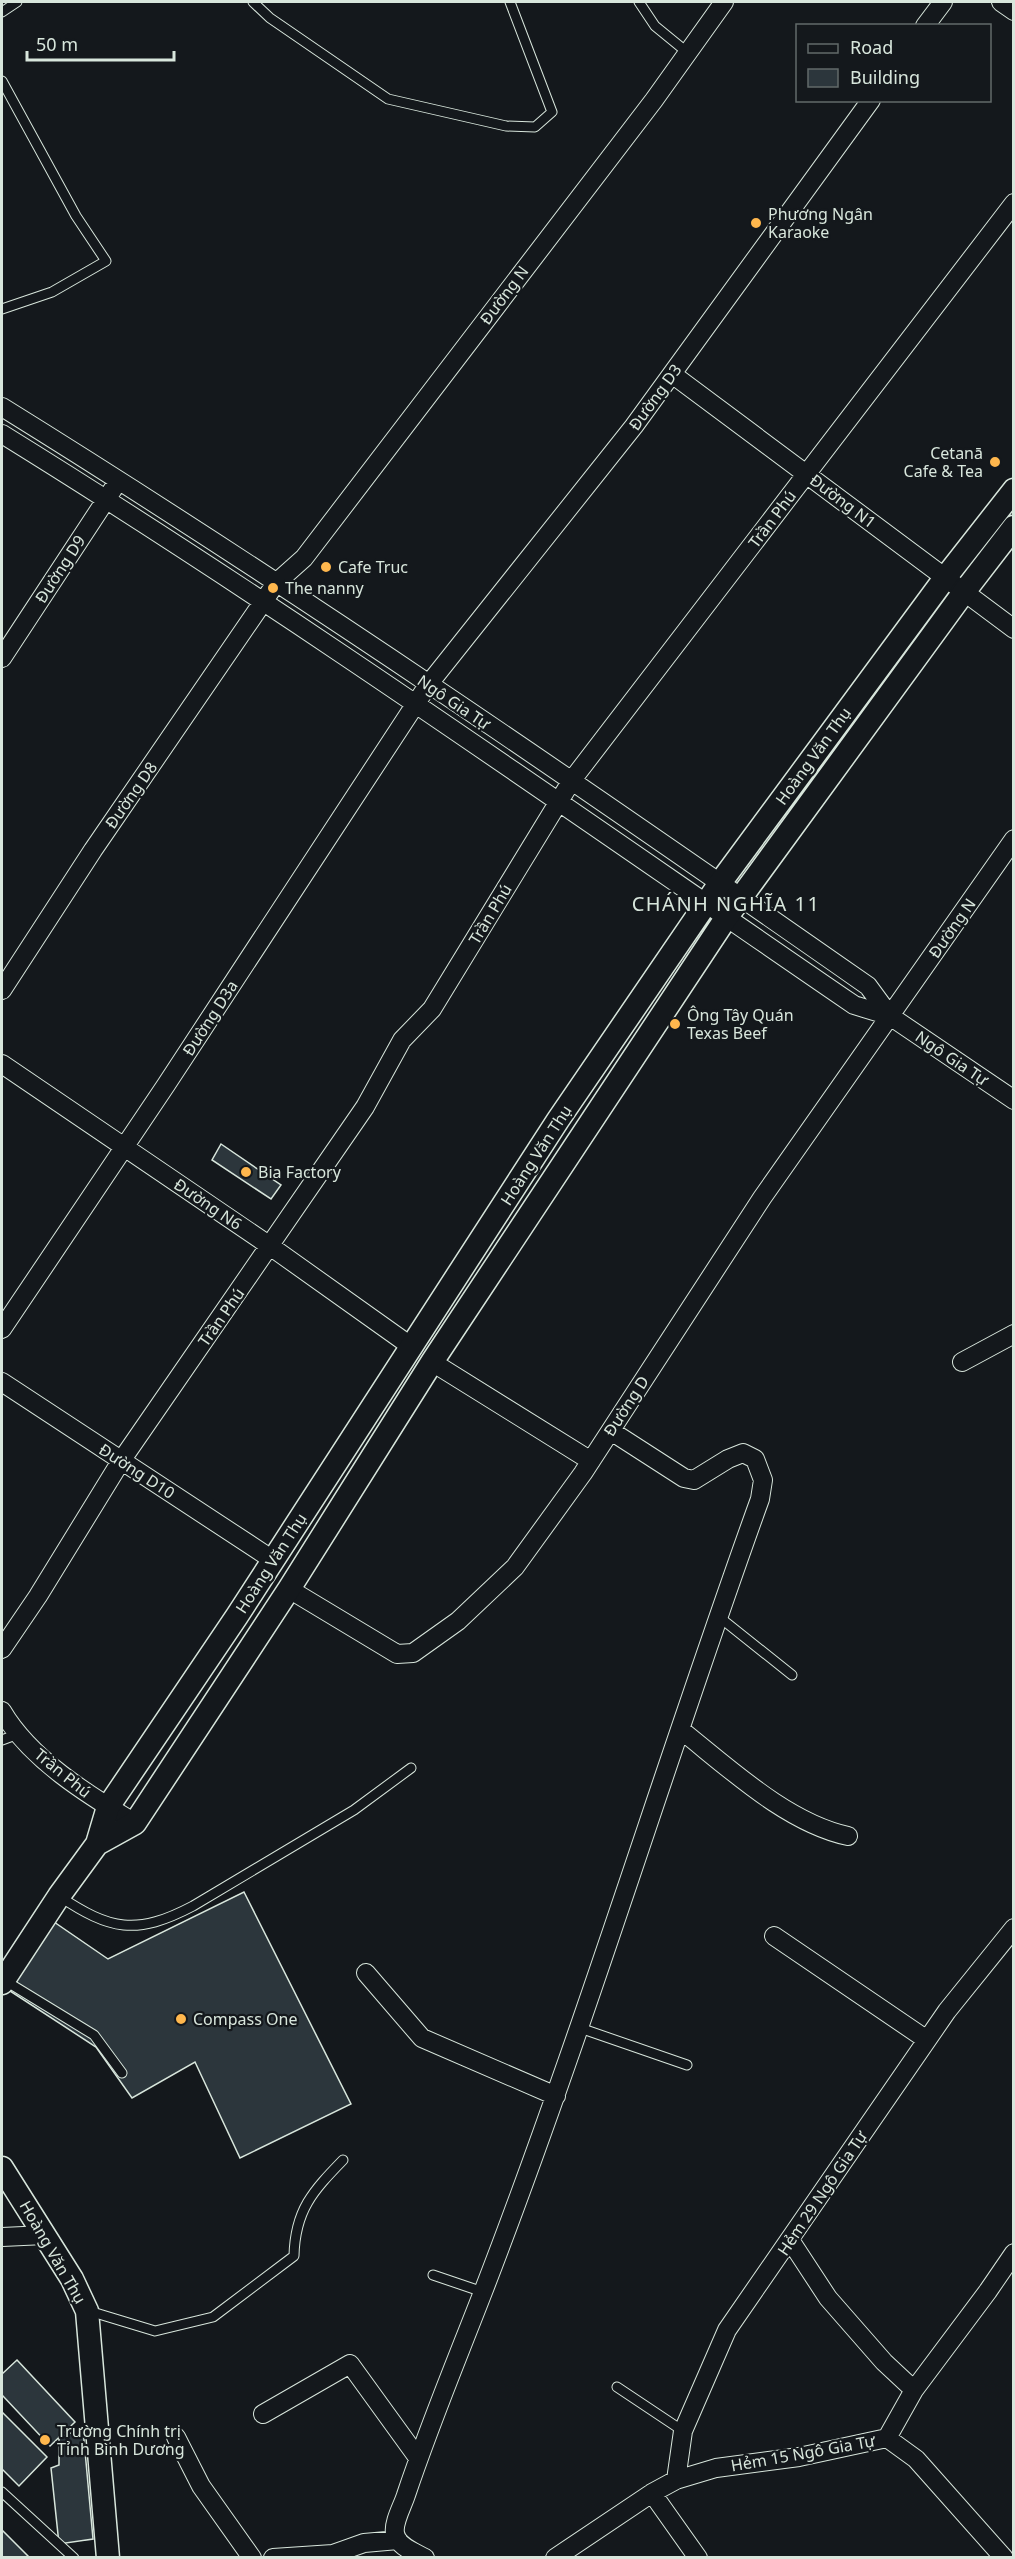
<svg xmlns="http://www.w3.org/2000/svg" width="1015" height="2559" font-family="'Noto Sans',sans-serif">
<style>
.building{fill:#2c363c;stroke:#d8e6dc;stroke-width:1.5}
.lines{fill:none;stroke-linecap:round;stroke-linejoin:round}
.service-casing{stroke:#d8e6dc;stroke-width:11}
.minor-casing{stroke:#d8e6dc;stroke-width:20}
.tertiary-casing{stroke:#d8e6dc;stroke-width:25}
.service{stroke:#14181c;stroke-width:9}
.minor{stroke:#14181c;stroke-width:18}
.tertiary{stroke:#14181c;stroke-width:22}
.poi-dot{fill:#ffb74d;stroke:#14181c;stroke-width:2}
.labels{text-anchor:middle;stroke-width:4.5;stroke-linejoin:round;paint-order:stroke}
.poi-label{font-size:16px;fill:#d8e6dc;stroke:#14181c;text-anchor:start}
.street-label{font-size:16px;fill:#d8e6dc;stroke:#14181c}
.quarter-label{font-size:20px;letter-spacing:1.5px;fill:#d8e6dc;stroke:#14181c}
</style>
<rect width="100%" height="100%" fill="#14181c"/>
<path class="building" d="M221,1144l60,41 -10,14 -59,-39z
M244,1892l107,212 -111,54 -45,-96 -63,36 -36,-51 -86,-56 44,-69 54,37z
M17,2360l58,62 -25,24 -48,-51v-21z
M2,2412l45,45 -28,29 -17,-17z
M83,2429l10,110 -34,5 -8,-76 8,-3v-28z
M2,2530l28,28h-28z"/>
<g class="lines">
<defs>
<path id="service" d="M253,2l17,16 118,81 118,27 29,1 17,-15 -42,-110
M639,2l16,24 33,27
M2,12l15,-10
M2,81l74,135 30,45 -54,31 -50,17
M718,1616l74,59
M2,1740l16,-6
M59,1896c51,34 77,40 134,10l161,-96 57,-42
M4,1980l90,55 28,38
M580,2028l107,37
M433,2275l50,17
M89,2311l66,20 58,-14 81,-61c1,-46 19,-65 49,-96
M617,2387l66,44
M2,2492l72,66"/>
<path id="minor" d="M1001,2l13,9
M925,26l18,-24
M672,374l342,255
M2,407c295,183 581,380 866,579l22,30
M2,434c291,180 570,378 852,571l36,11 124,84
M2,658l111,-169
M2,990l91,-140 183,-267 28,-25 350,-458 70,-98
M2,1064l268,182 142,101
M2,1329l164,-244 262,-400 206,-259 237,-326
M432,1362l159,99
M962,1362l52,-28
M2,1382l271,178
M289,1589l108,65 16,-1 45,-32 57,-54 68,-94 179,-275 252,-359
M2,1649l36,-53 83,-135 244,-354 37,-67 30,-31 140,-229 442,-577
M2,1711c28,48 86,84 133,112
M681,1730c48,38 106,93 167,106
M774,1936l153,104
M366,1973l56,65 134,58
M2,2237l43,-2
M790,2240l38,58 56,64 30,28
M263,2414l87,-50 68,94
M176,2437l25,49 51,72
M887,2438l29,21 88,99
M676,2480l7,-49 44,-101 220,-319 67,-83
M652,2493l46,65
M273,2558l60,-4 31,-11 34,-3
M425,2558c-11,-6 -28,-12 -30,-25 -2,-11 8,-28 11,-38 23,-69 51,-136 77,-203 101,-261 182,-530 277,-793l3,-19 -8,-21 -12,-6 -15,6 -34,21 -10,-2 -73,-47
M555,2558l97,-65 24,-13 40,-12 83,-11 88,-19 27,-48 74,-99 26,-38"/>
<path id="tertiary" d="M97,1844l38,-21 154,-234 143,-227 294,-444 238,-326 50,-65
M2,1983l57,-87 38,-52 11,-37 129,-191 321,-496 162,-237 225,-305 69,-88
M2,2168l70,111 15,32 21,247"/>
</defs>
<use href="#service" class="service-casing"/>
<use href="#minor" class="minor-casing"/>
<use href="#tertiary" class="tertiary-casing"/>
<use href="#service" class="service"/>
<use href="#minor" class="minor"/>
<use href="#tertiary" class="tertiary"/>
</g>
<g class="poi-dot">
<circle cx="756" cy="223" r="6"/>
<circle cx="995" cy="462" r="6"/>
<circle cx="326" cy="567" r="6"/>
<circle cx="273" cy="588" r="6"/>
<circle cx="675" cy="1024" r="6"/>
<circle cx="246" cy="1172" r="6"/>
<circle cx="181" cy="2019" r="6"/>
<circle cx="45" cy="2440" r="6"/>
</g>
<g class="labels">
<g class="poi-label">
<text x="768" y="220">Phương Ngân<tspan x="768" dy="18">Karaoke</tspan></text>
<text x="983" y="459" text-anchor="end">Cetanā<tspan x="983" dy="18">Cafe &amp; Tea</tspan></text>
<text x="338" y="573">Cafe Truc</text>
<text x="285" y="594">The nanny</text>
<text x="687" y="1021">Ông Tây Quán<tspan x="687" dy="18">Texas Beef</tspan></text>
<text x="258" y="1178">Bia Factory</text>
<text x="193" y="2025">Compass One</text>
<text x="57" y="2437">Trường Chính trị<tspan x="57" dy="18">Tỉnh Bình Dương</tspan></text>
</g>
<g class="street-label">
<text transform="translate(504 295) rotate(-53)" y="6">Đường N</text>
<text transform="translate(655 397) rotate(-54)" y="6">Đường D3</text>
<text transform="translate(843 501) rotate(37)" y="6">Đường N1</text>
<text transform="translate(772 519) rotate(-53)" y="6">Trần Phú</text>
<text transform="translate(60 569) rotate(-57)" y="6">Đường D9</text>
<text transform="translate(454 702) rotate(34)" y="6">Ngô Gia Tự</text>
<text transform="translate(813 756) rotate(-54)" y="6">Hoàng Văn Thụ</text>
<text transform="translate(131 795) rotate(-55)" y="6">Đường D8</text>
<text transform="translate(490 914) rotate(-59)" y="6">Trần Phú</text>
<text transform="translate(952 928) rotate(-55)" y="6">Đường N</text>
<text transform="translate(210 1018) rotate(-57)" y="6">Đường D3a</text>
<text transform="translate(952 1058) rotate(34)" y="6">Ngô Gia Tự</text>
<text transform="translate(536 1155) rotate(-57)" y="6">Hoàng Văn Thụ</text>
<text transform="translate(208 1204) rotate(34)" y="6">Đường N6</text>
<text transform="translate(221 1317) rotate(-55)" y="6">Trần Phú</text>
<text transform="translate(626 1406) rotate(-57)" y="6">Đường D</text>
<text transform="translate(137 1471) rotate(33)" y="6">Đường D10</text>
<text transform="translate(271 1563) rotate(-57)" y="6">Hoàng Văn Thụ</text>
<text transform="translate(63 1773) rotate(39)" y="6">Trần Phú</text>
<text transform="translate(822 2193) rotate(-56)" y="6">Hẻm 29 Ngô Gia Tự</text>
<text transform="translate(53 2252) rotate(60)" y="6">Hoàng Văn Thụ</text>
<text transform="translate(803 2453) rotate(-10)" y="6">Hẻm 15 Ngô Gia Tự</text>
</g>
<g class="quarter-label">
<text x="726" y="911">CHÁNH NGHĨA 11</text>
</g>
</g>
<rect width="1015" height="2559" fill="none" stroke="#d8e6dc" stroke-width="6"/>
<rect x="796" y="24" width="195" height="78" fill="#14181c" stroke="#626a69" stroke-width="1.5"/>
<rect x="808" y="44" width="30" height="9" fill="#14181c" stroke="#626a69" stroke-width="1.5"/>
<text x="850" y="54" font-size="18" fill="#d8e6dc">Road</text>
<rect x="808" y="69" width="30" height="18" fill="#2c363c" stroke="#626a69" stroke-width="1.5"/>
<text x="850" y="84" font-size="18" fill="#d8e6dc">Building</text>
<path d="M27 51v9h147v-9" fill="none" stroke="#d8e6dc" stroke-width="3"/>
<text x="36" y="51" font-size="18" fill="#d8e6dc" stroke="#14181c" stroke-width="4.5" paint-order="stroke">50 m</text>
</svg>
